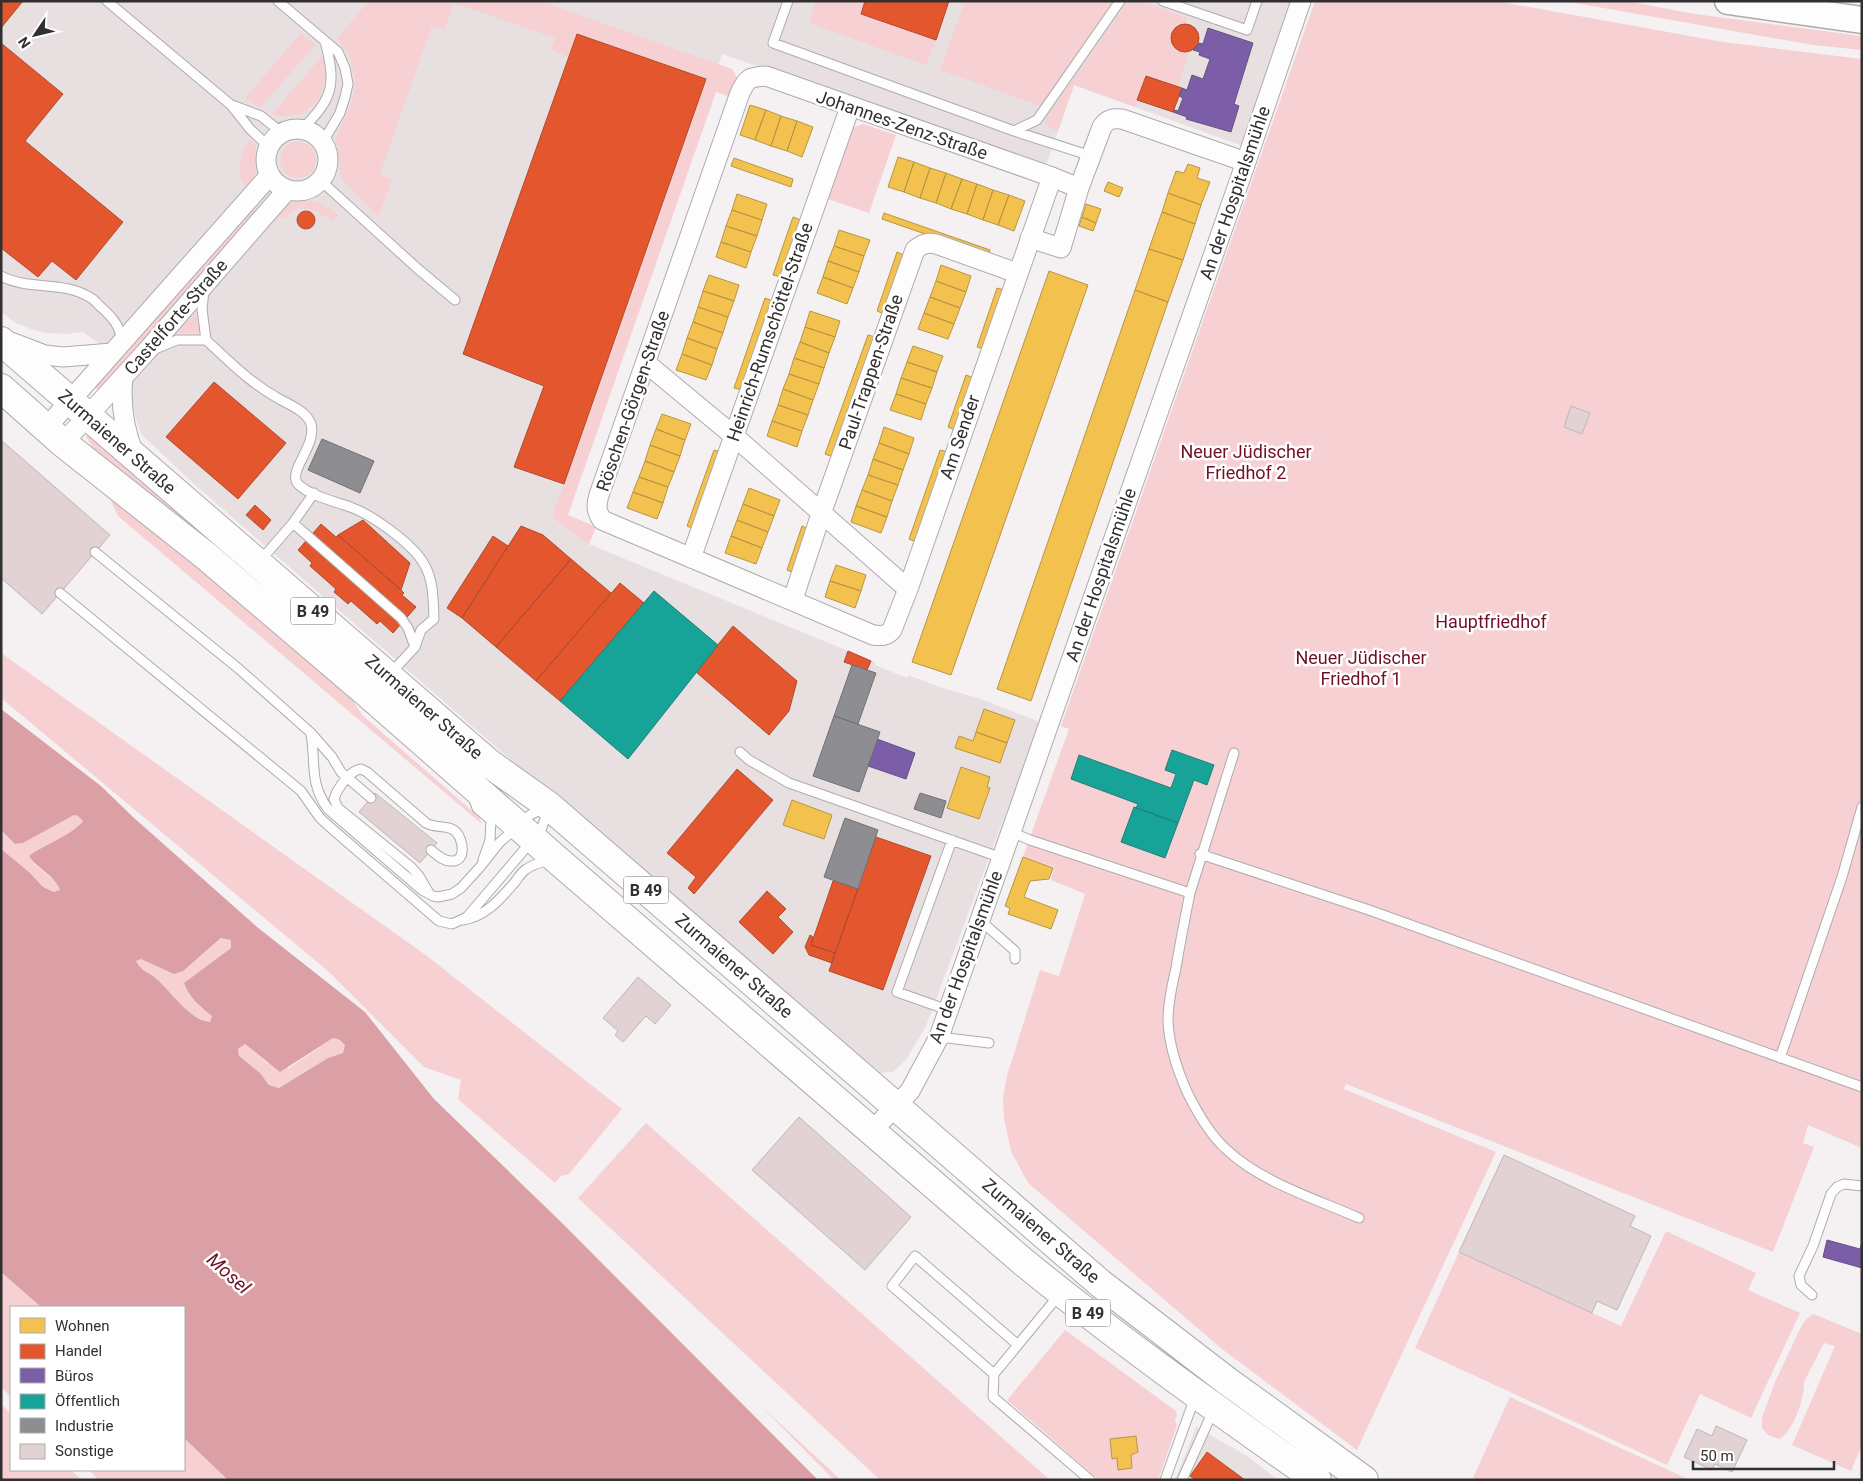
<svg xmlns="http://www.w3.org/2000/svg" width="1863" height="1481" font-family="Roboto,sans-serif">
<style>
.built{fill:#e8e0e0}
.green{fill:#f6d0d3;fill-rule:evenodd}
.water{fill:#daa0a5;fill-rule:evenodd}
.homes{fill:#f2c14e;stroke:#b89545}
.shops{fill:#e4572e;stroke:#ae4b2e}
.offices{fill:#7b5ea7;stroke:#655083}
.public{fill:#17a398;stroke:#1f8078}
.industry{fill:#8d8d92;stroke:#717174}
.building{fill:#e3d2d3;stroke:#bbb8b9}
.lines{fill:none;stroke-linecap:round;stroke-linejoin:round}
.service-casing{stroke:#aeabac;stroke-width:11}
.minor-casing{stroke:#aeabac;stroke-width:21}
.secondary-casing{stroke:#aeabac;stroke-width:29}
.primary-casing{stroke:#aeabac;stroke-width:30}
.service{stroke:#fefdfd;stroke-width:9}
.minor{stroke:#fefdfd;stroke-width:19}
.secondary{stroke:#fefdfd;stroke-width:26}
.primary{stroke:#fefdfd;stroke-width:28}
.labels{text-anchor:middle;stroke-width:5;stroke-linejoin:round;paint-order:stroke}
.shield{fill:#fff;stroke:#6f6d6d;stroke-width:1}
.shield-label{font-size:16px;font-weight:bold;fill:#312f2f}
.street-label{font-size:18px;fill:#312f2f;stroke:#fff}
.park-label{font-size:18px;fill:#721027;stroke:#fff}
.water-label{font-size:19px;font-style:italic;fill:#711026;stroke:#fff}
</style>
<rect width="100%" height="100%" fill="#f5f1f2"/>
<path class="built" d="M1,1h1300l-50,148 -177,-64 -28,81 -324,-112 -166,466 28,22 291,120v3l32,13 1,-3 32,12 41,12 59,23 -114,304 -20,34 -13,12 -17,1 -70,-56 -613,-534 -52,-49 -18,-57 -11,-24 -29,-21 -15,2 -22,-1 -15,-4 -15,-6 -15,-11z
M1196,1427l50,28 32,25h-103z"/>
<path class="green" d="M369,1h171l192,68 5,8 -7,20 -14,-5 -148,423 28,12 -7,17 -5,-2 -32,-25 154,-438 -129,-45 -8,23 -18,-7 4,-12 -101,-35 -10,27 -12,-4 -52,148 12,5 -13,36h-3l-35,-37 -5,-40 18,-42 1,-12 -4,-25 -14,-21z
M816,1h49l-4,13 75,26 -10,25 -117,-42z
M965,1h148l-72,105 -101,-36z
M1128,1h11l49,17 -2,6c-15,1 -20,16 -9,26l12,2 -11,35 -32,-11 -11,31 -61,-22 -16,46 -10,-4 -3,-4 1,-5z
M1315,1h181l227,41 139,17v1089l-54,-23 -5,18 11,4 -41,105 -427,-168 -2,5 152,63 -139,298 -135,-101 -194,-166 -17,-32 -7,-33 -1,-21 4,-21 33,-106 19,6 26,-82 -34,-14 3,-13 -31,-10 46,-128 -8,-3z
M1564,1h62l69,13 167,22v14l-49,-5z
M301,33l14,12 -55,63 -15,-10z
M322,56c12,35 -12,69 -50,58z
M863,124l33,11 -27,78 -41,-14 24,-71z
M250,138c12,15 9,34 -2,49 -15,-7 -6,-39 2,-49z
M280 160a18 18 0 1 1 36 0a18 18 0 1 1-36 0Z
M308,200l14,4 17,11 -6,6c-16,-9 -31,-21 -47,-4h-6l-3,-4c9,-8 18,-13 31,-13z
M251,208l6,4 -157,179 -6,-5z
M193,312l2,1 6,20h-26l-1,-1z
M86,436h8l410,353 -3,8 -406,-344z
M111,501l13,3 222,185 16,26 117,102 3,7 -364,-308z
M1,653l426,303 195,153 -53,65 -8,2 -6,7 -97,-84 3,-19 -37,-13 -96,-96 -327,-273z
M74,815l4,1 5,5 -5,7 -42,23 -2,13 24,19 2,7 -6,2 -11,-5 -14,-15 -28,-23v-19l14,14 8,-1z
M222,938l9,2v8l-47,35 15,23 13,10 -2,6c-5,-1 -10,-2 -14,-5 -17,-11 -28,-29 -44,-41 -7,-5 -12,-7 -17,-15l6,-2 9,3 48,-4z
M333,1038l7,2 6,5 -3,8 -15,5 -49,30 -10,-3 -9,-12 -21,-17 -1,-7 7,-5 22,19 22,5z
M646,1123l404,357h-170l-302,-282z
M1666,1231l90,42 -8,17 52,23 -49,105 -51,-24 -33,71 -252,-117 44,-96 162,74z
M1,1272l40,35h-30v90l-10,-10z
M1814,1314l48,20v111l-11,26 -59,-26 43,-99 -11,-3 -20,39c1,15 -11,51 -25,57l-11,-4 -6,-7v-10l13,-36 25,-53 6,-10z
M1065,1330l111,81 1,5 -2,4 2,6 -19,54h-59l-92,-80zM1136,1436l2,16 -7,3 1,13 -14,2 -1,-12 -5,1 -2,-20z
M1510,1397l180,83h-218z
M1,1404l10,10v56h60l11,10 -81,-1z
M759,1404l82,76h-7z
M184,1438l44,42h-129l-10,-10h95z"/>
<path class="water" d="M1,709l100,77 32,31 124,110 108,85 69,87 126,122 258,259h-590l-44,-42v-131h-143l-40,-35v-423l28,23 14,15 11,5 6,-2c-5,-15 -23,-21 -31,-34 14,-11 45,-22 54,-35l-5,-5 -4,-1 -51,28 -8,1 -14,-14zM221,938l10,2v8l-47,35c5,14 16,24 28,33l-2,6c-5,-1 -10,-2 -14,-5 -17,-11 -28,-29 -43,-41 -8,-5 -13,-7 -17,-15l5,-2 33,15 9,-3zM333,1038l7,2 5,5 -2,8 -15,5 -49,30 -10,-3 -9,-12 -21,-17 -1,-7 7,-5 35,28z"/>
<path class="homes" d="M750,105l16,5 -11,30 -15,-5z
M766,110l15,6 -10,30 -16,-6z
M781,116l16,5 -10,30 -16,-5z
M797,121l16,6 -11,30 -15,-6z
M898,157l16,5 -10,30 -16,-5z
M734,158l59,21 -2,8 -60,-21z
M914,162l16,6 -10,30 -16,-6z
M1188,164l12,4 -3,10 13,4 -9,23 -33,-12 8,-22 8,2z
M930,168l16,5 -10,30 -16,-5z
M946,173l16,6 -11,30 -15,-6z
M962,179l15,5 -10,30 -16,-5z
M1108,182l15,6 -4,9 -15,-6z
M977,184l16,6 -10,30 -16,-6z
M993,190l16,5 -11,30 -15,-5z
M1168,193l33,12 -6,19 -33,-12z
M737,194l30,10 -5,16 -30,-10z
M1009,195l16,6 -11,30 -16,-6z
M1086,204l15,5 -5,14 -14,-6z
M732,210l30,10 -5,16 -31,-10z
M1162,212l33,12 -12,36 -34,-11z
M884,213l106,37 -2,6 -106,-37z
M793,217l8,3 -20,57 -8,-2z
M1082,217l14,6 -3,8 -14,-5z
M726,226l31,10 -6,16 -30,-10z
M839,230l31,10 -6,16 -30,-10z
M721,242l30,10 -5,16 -30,-11z
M834,246l30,10 -5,16 -31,-11z
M1149,249l34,11 -15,42 -33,-12z
M897,252l7,3 -20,59 -7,-3z
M828,261l31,11 -6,16 -30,-11z
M941,265l30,11 -5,16 -30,-11z
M1049,271l39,14 -137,390 -39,-13z
M709,275l30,10 -5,16 -31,-10z
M823,277l30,11 -6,16 -30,-11z
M936,281l30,11 -6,16 -30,-11z
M997,288l7,2 -20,59 -7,-2z
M1135,290l33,12 -137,399 -34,-12z
M703,291l31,10 -6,16 -30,-10z
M930,297l30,11 -6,16 -30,-11z
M765,298l8,3 -31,89 -8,-2z
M698,307l30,10 -5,16 -30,-11z
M810,311l30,10 -5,16 -30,-10z
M924,313l30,11 -6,15 -30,-10z
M693,322l30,11 -6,16 -30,-11z
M805,327l30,10 -6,16 -29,-11z
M868,335l7,2 -42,120 -8,-3z
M687,338l30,11 -5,16 -30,-11z
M800,342l29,11 -5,15 -30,-10z
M913,346l30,10 -6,16 -30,-10z
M682,354l30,11 -6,15 -30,-10z
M794,358l30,10 -5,16 -30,-10z
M907,362l30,10 -5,16 -31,-10z
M789,374l30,10 -6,16 -30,-11z
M966,375l8,3 -19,52 -7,-3z
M901,378l31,10 -6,16 -30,-10z
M783,389l30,11 -5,15 -30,-10z
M896,394l30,10 -5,16 -31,-10z
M778,405l30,10 -6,16 -30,-10z
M662,414l29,10 -6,16 -29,-11z
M772,421l30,10 -5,16 -30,-11z
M884,427l30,11 -5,16 -30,-11z
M656,429l29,11 -5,16 -30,-11z
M879,443l30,11 -6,16 -30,-11z
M650,445l30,11 -6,16 -29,-11z
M714,450l7,2 -27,77 -7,-3z
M940,450l8,2 -32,90 -7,-3z
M873,459l30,11 -5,15 -30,-10z
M645,461l29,11 -6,15 -29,-10z
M868,475l30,10 -6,16 -30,-11z
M639,477l29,10 -5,16 -30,-11z
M749,488l31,12 -6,16 -31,-12z
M862,490l30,11 -5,16 -31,-11z
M633,492l30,11 -6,16 -30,-11z
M743,504l31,12 -6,16 -31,-12z
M856,506l31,11 -6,16 -30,-11z
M737,520l31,12 -6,16 -31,-12z
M802,526l7,3 -15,44 -7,-3z
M731,536l31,12 -6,16 -31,-11z
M836,565l30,10 -5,16 -31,-10z
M830,581l31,10 -6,17 -30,-11z
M984,709l31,11 -8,23 -31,-11z
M976,732l31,11 -7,20 -45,-15 4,-12 14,5z
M961,767l29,10 -3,10 3,1 -11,31 -32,-11z
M792,800l40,15 -8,24 -41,-14z
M1023,857l30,11 -4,11 -19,2 -6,16 34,13 -7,19 -43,-15 2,-6 -5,-2z
M1136,1436l2,16 -7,3 1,13 -14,2 -1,-12 -5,1 -2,-20z"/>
<path class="shops" d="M1,1h22l-22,27z
M865,1h84l-13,39 -75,-26z
M1171 38a14 14 0 1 1 28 0a14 14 0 1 1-28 0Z
M577,34l129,45 -142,405 -50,-17 30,-81 -81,-32z
M1,43l62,51 -38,47 98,81 -47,58 -24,-19 -14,16 -37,-29z
M1146,76l36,12 -9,24 -36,-12z
M297 220a9 9 0 1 1 18 0a9 9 0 1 1-18 0Z
M214,382l72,61 -48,56 -72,-62z
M255,505l16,15 -8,10 -17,-15z
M363,520l47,43 -9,27 -63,-55z
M321,524l15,13 2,-2 63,55 3,3 -2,2 14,12 -23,26 -13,-12 -3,3 -26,-23 -3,3 -14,-12 2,-3 -26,-23 2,-3 -14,-13z
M521,526l22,9 28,24 -75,88 -34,-29z
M493,536l15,10 -46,72 -15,-10z
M571,559l40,34 -75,88 -40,-34z
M620,583l24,20 -84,98 -24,-20z
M733,626l64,55 -8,30 -20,24 -73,-63z
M848,651l23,10 -4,9 -23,-8z
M737,769l36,31 -79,94 -6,-6 8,-11 -29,-24z
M876,837l55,19 -48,134 -54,-19z
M833,881l25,8 -23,64 -24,-8z
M767,891l19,18 -8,8 15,15 -20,22 -34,-32z
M810,935l3,2 -2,8 24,8 -3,10 -23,-8 -4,-8z
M1207,1452l38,28h-49l-6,-4z"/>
<path class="offices" d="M1208,28l45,15 -19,61 5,2 -8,26 -45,-13 1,-2 -14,-5 1,-2 4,1 5,-13 -4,-2 3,-8 5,2 5,-15 11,4 7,-20 -11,-4 1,-3 -7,-2 6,-7 4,1z
M877,739l38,14 -9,26 -38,-13z
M1827,1240l33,9 2,-7v26l-39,-11z"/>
<path class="public" d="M654,591l64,54 -90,114 -68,-58z
M1172,750l42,15 -7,20 -13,-5 -16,43 -42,-15 2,-4 -67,-25 8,-24 92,33 5,-14 -11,-4z
M1134,807l44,16 -13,35 -44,-16z"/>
<path class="industry" d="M322,439l52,22 -14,32 -52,-23z
M852,665l24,8 -18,51 -24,-8z
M834,716l46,16 -21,60 -46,-16z
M920,793l26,8 -5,17 -27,-9z
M845,818l33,12 -20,59 -34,-12z"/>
<path class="building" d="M1571,406l19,7 -8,21 -18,-7z
M1,440l109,95 -68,79 -41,-36z
M375,793l62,50 -17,20 -61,-51z
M638,977l33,28 -16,19 -9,-8 -23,26 -8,-7 3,-4 -15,-13z
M799,1117l112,100 -46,53 -113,-100z
M1504,1155l131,61 -5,10 21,10 -34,74 -20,-9 -5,12 -133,-61z
M1716,1426l31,14 -15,32 -17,-8 -3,6 -28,-13 13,-28 15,7z"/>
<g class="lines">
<defs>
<path id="service" d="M107,1l124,104 19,24 19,18
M278,1l60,51 7,16 3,16 -3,13 -5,16 -17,29
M788,1l-15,42 241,88 23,-11 83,-119
M1163,1l84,29 10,-29
M232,105l29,11 21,17
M302,129c32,-31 34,-45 23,-88
M1014,131l77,25
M320,180l98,89 37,31
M1,276c28,15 63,4 90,22 4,2 7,7 11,10 11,10 17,17 20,32
M204,291l-2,18 4,31c22,20 43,42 70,57 11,7 30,13 35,27 6,22 -24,47 -13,60 12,12 36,17 52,23 21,7 63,37 74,57 10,17 9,36 10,55l-13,11 -6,17 -25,27
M155,349l22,-9h29
M293,523l108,95 7,10 7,19
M95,552l144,117 71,63 22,25 9,15 30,26
M260,561l33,-38 21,-30
M60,593l241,198 19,27 11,10 108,93 13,3 15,-7 74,-87 7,-19
M311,734c5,29 -2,49 17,75l94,81 11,6 5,1 14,-3 9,-6 19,-21 19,-24 31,-28 14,-7
M740,752l9,8 40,23 213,75
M474,800l3,8 14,12 -1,20 -7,20
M1011,832l19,8 160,53 44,-140
M1200,854l169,56 493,177
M429,893l-10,-17 -8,-9 -73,-59 -4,-9c3,-10 16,-29 27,-30l6,3 59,51c10,6 22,1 30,9 7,7 11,29 -4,29 -8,1 -15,-6 -21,-11
M1190,893c-5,25 -10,50 -14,75 -4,17 -8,35 -8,53 1,24 10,51 20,73 10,20 22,41 39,56 34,32 89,49 132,68
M463,920c24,-4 37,-21 52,-38 3,-4 6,-9 10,-12 8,-6 16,-8 25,-10
M981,921l34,30v8
M948,1010l-51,-18 55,-152
M939,1037l50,6
M1780,1058l62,-181 20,-70
M1059,1295l-65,79 -1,23 97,83
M1812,1295l-11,-10 -2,-9 14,-30 18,-52 6,-7 7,-3 18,2
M994,1374l-102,-88 23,-30 103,89
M1165,1480l30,-83
M1182,1480l31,-69"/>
<path id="minor" d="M266 160a31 31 0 1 1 62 0a31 31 0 1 1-62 0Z
M1052,177l-286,-101c-17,1 -19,2 -26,17l-141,402c-3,10 -3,16 3,25l271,115c9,1 14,1 19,-5l16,-41 144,-412 27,11 23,-61c5,-8 11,-9 20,-8l124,43
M1030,238l31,10 18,-60
M11,342l34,13 18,2 49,-4
M646,363l88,73 174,153
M123,377c-3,27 1,52 11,77
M46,428l224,-253
M63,443l82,-90 142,-163
M691,558l159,-451
M793,599l28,-85 94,-264c7,-6 12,-8 21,-6l81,29
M871,1132l39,-41 29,-54 307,-875 55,-161"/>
<path id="secondary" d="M1728,1l134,19"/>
<path id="primary" d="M1,341l489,423 59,42 552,478 126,97 137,99
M1,388l62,55 143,113 161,137 188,165 466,402c95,78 195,149 296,220"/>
</defs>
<use href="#service" class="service-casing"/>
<use href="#minor" class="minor-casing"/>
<use href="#secondary" class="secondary-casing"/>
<use href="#primary" class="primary-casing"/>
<use href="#service" class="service"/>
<use href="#minor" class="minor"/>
<use href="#secondary" class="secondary"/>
<use href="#primary" class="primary"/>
</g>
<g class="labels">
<g class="shield">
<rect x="290.5" y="597.5" width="45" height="27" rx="4"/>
<rect x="623.5" y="876.5" width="45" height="27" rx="4"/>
<rect x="1065.5" y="1299.5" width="45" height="27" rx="4"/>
</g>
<g class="shield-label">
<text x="313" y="617">B 49</text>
<text x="646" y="896">B 49</text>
<text x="1088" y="1319">B 49</text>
</g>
<g class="street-label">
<text transform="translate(902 125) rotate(19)" y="6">Johannes-Zenz-Straße</text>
<text transform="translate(1235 193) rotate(-71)" y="6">An der Hospitalsmühle</text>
<text transform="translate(176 317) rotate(-49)" y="6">Castelforte-Straße</text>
<text transform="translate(770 332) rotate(-71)" y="6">Heinrich-Rumschöttel-Straße</text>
<text transform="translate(871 372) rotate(-71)" y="6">Paul-Trappen-Straße</text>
<text transform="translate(633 401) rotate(-71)" y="6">Röschen-Görgen-Straße</text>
<text transform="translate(960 437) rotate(-71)" y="6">Am Sender</text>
<text transform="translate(117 442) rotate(41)" y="6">Zurmaiener Straße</text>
<text transform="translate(1101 575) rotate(-71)" y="6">An der Hospitalsmühle</text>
<text transform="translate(424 707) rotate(41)" y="6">Zurmaiener Straße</text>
<text transform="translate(966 957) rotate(-70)" y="6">An der Hospitalsmühle</text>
<text transform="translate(734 966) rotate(41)" y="6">Zurmaiener Straße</text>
<text transform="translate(1041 1231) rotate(41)" y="6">Zurmaiener Straße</text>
</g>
<g class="park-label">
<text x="1246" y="458">Neuer Jüdischer<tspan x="1246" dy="21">Friedhof 2</tspan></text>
<text x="1491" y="628">Hauptfriedhof</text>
<text x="1361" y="664">Neuer Jüdischer<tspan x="1361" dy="21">Friedhof 1</tspan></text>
</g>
<g class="water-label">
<text transform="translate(229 1273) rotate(42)" y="7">Mosel</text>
</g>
</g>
<rect width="1863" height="1481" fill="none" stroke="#312f2f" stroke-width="5"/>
<rect x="10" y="1306" width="175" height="165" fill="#ffffff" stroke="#adacac"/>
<rect x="20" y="1318" width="25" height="15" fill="#f2c14e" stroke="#adacac"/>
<text x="55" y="1331" font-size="15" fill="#312f2f">Wohnen</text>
<rect x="20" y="1344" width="25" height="15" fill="#e4572e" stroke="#adacac"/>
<text x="55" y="1356" font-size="15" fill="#312f2f">Handel</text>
<rect x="20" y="1368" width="25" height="15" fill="#7b5ea7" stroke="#adacac"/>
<text x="55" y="1381" font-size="15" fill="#312f2f">Büros</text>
<rect x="20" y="1394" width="25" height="15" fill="#17a398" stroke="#adacac"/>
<text x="55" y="1406" font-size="15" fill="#312f2f">Öffentlich</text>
<rect x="20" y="1418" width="25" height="15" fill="#8d8d92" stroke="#adacac"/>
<text x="55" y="1431" font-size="15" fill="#312f2f">Industrie</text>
<rect x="20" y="1444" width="25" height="15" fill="#e3d2d3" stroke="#adacac"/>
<text x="55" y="1456" font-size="15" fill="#312f2f">Sonstige</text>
<g transform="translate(35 35) rotate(235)" stroke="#ffffff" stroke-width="4" paint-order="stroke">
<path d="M0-4L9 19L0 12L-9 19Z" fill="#312f2f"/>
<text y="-8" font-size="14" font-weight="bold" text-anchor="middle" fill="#312f2f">N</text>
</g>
<path d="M1693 1461v8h141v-8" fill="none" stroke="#312f2f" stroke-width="2.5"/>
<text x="1700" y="1461" font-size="15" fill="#312f2f" stroke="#ffffff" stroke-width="4" paint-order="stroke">50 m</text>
</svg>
